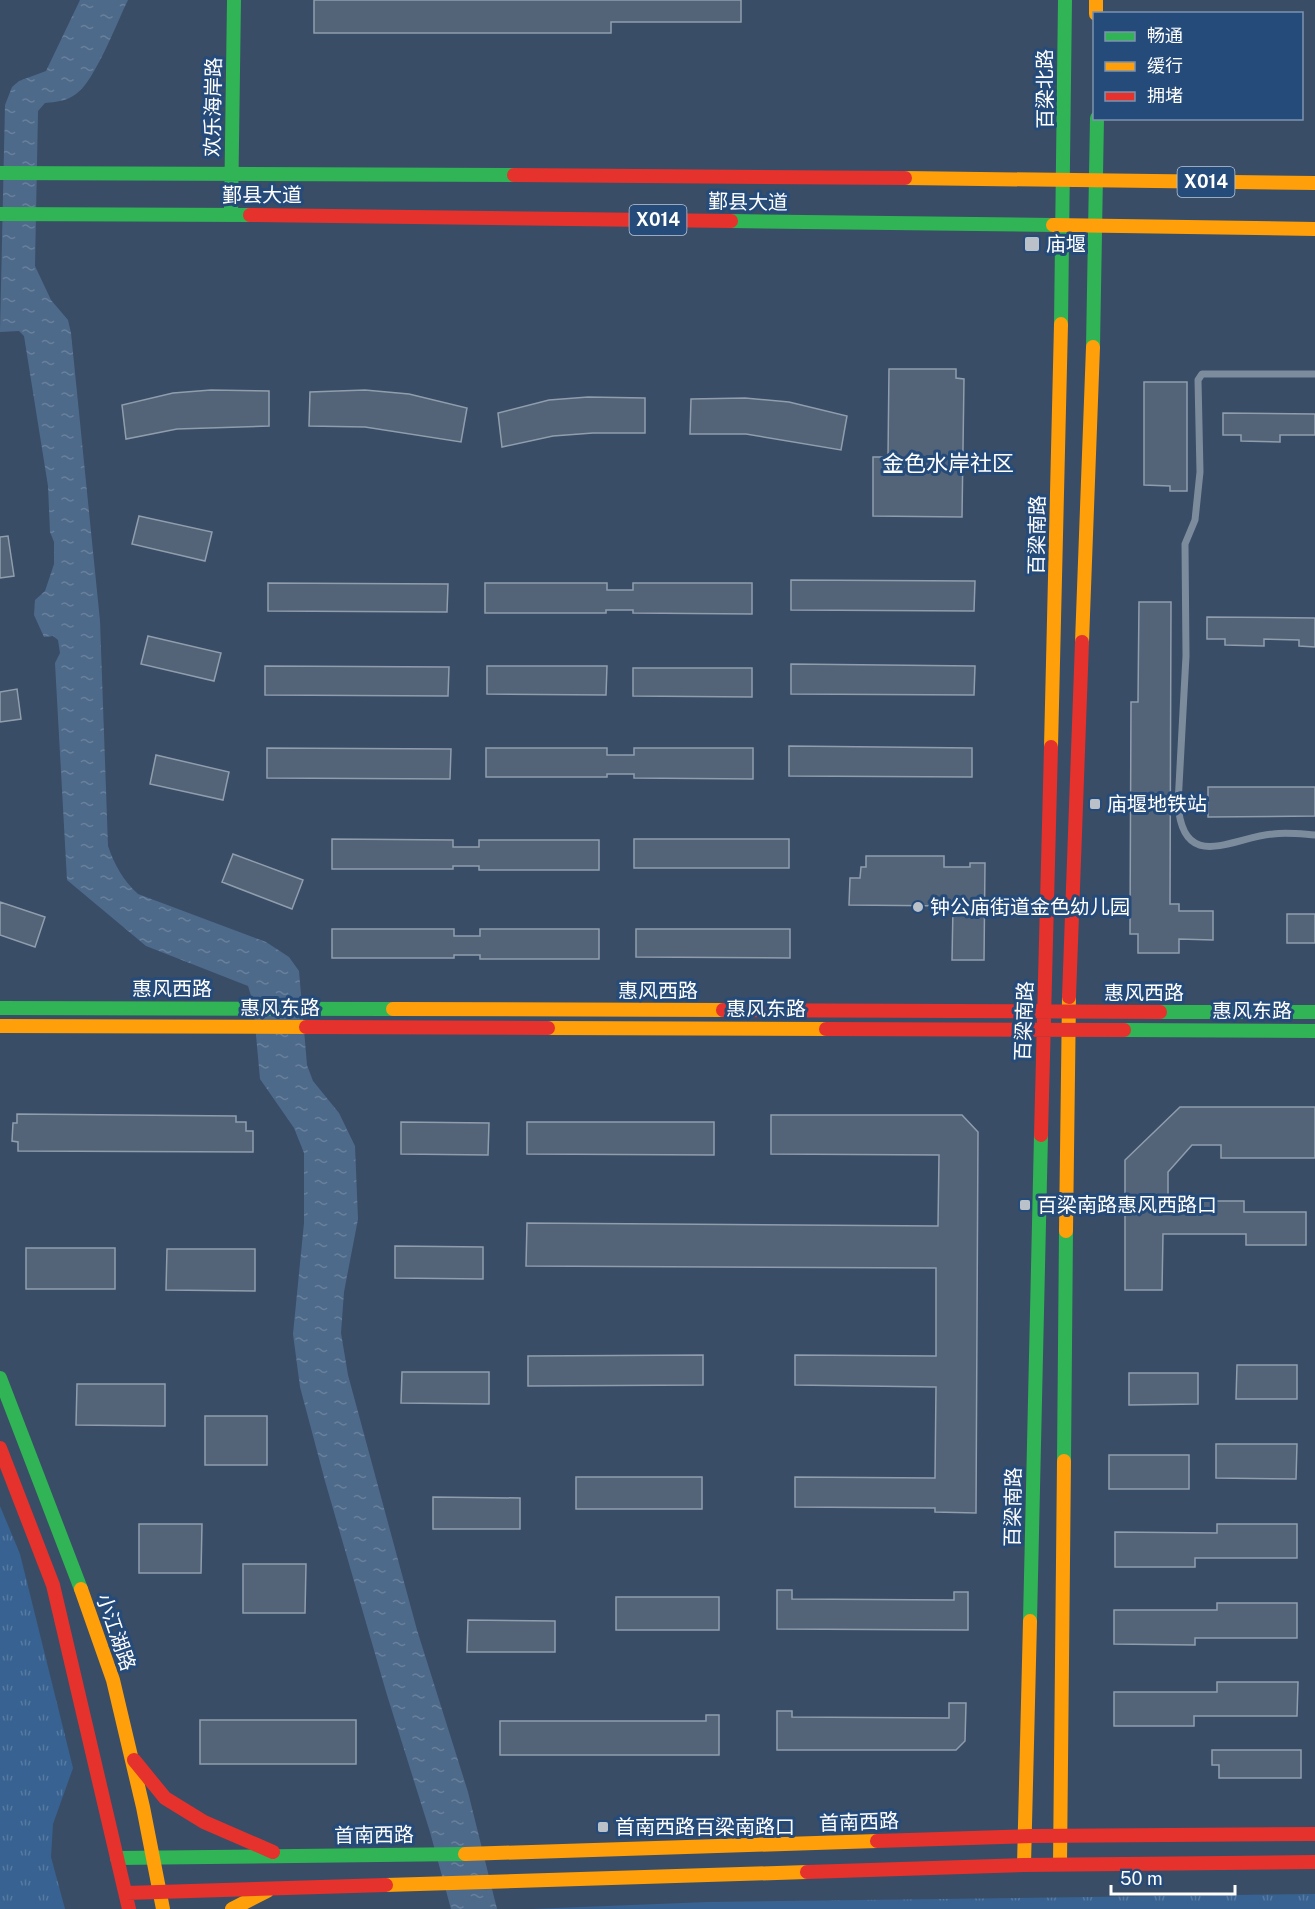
<svg xmlns="http://www.w3.org/2000/svg" width="1315" height="1909" font-family="'Public Sans','Noto Sans SC',sans-serif">
<style>
.park{fill:url(#park-tufts)}
.water{fill:url(#water-ripples)}
.building{fill:#536478;stroke:#909dad;stroke-width:1.5}
.lines{fill:none;stroke-linecap:round;stroke-linejoin:round}
.lane{stroke:#7d8c9d;stroke-width:7}
.fast{stroke:#30b455;stroke-width:14}
.slow{stroke:#ff9f0a;stroke-width:14}
.jam{stroke:#e5322d;stroke-width:14}
.poi-dot{fill:#bac1c9;stroke:#254b7a;stroke-width:2}
.labels{text-anchor:middle;stroke-width:6;stroke-linejoin:round;paint-order:stroke}
.shield{fill:#254b7a;stroke:#bec9d7;stroke-width:1.5}
.shield-label{font-size:18px;font-weight:bold;fill:#fff}
.street-label{font-size:20px;fill:#fff;stroke:#254b7a}
.poi-label{font-size:20px;fill:#fff;stroke:#254b7a;text-anchor:start}
.quarter-label{font-size:22px;fill:#fff;stroke:#254b7a}
</style>
<defs>
<pattern id="park-tufts" width="24" height="20" patternUnits="userSpaceOnUse" patternTransform="scale(1.5)"><rect width="24" height="20" fill="#386291"/><path d="M3 7l-1-3M5 7V3M7 7l1-3M15 17l-1-3M17 17v-4M19 17l1-3" fill="none" stroke="#567aa2"/></pattern>
<pattern id="water-ripples" width="26" height="14" patternUnits="userSpaceOnUse" patternTransform="scale(1.5)"><rect width="26" height="14" fill="#4e6a8b"/><path d="M2 4q2-2 4 0t4 0M15 11q2-2 4 0t4 0" fill="none" stroke="#69809c"/></pattern>
</defs>
<rect width="100%" height="100%" fill="#394d66"/>
<path class="park" d="M0,1506l20,48 53,214 -20,56 -2,33 14,52h-65z
M1315,1894v15h-784l177,-7z"/>
<path class="water" d="M80,0h48c-11,22 -33,81 -52,94 -9,7 -20,8 -31,9l-7,8 -3,155 16,34 17,20 3,13 29,288 8,225c7,20 15,34 30,48l128,48 23,15 10,14 8,94 6,16 26,32 16,33 3,73 -14,73 -3,41 7,42 69,255 51,162 29,117h-46l-21,-77 -43,-137 -62,-214 -25,-94 -7,-53 11,-111v-70l-10,-25 -34,-49 -7,-77 -5,-16 -102,-40 -79,-66 -12,-217 5,-10 -2,-13 -5,-4 -9,1 -10,-22 1,-15 10,-9 9,-27v-22l-4,-10 -2,-46 -24,-150 -5,-5 -19,1 5,-227 7,-18 7,-6 27,-10z"/>
<path class="building" d="M314,0h427v22h-130v11h-297z
M889,369h67v9l8,1 -2,138 -89,-1v-59h15z
M1144,382h43v109h-17v-5l-26,-1z
M211,390l58,1v35l-92,3 -51,10 -4,-34 51,-12z
M365,390l44,4 58,14 -6,34 -96,-15 -56,-1 1,-34z
M588,397l57,1v35h-52l-40,3 -51,11 -4,-34 51,-13z
M745,398l44,4 58,14 -6,34 -95,-16h-56l1,-35z
M1223,413l92,1v21h-35v7l-39,-1v-6h-18z
M139,516l73,16 -7,29 -73,-17z
M8,536l6,40 -14,2v-41z
M791,580l184,1 -1,30 -183,-1z
M268,583l180,1 -1,28 -179,-1z
M485,583h122v7h26v-7h119v31l-119,-1v-3h-27v3h-121z
M1139,602h32l-1,302h9v7h34v29l-34,-1v14h-41v-19h-8l1,-232h7z
M1207,617l108,1v29l-16,-1v-6l-35,-1v7l-39,-1v-6h-18z
M148,636l73,17 -7,28 -73,-17z
M791,664l184,2 -1,29 -183,-1z
M265,666l184,1 -1,29 -183,-1z
M487,666h120l-1,29 -119,-1z
M633,668h119v29l-119,-1z
M17,689l4,30 -21,3v-30z
M789,746l183,2v29l-183,-1z
M267,748l184,1 -1,30 -183,-1z
M486,748h121v7h27v-7h119v31l-119,-1v-4h-27v3h-121z
M156,755l73,17 -6,28 -73,-16z
M1208,787h107v29l-107,1z
M332,839l121,1v7h26v-7h120v30h-120v-4h-26v3h-121z
M634,839h155v29h-155z
M233,854l70,26 -11,29 -70,-27z
M866,856h78v11h26v-4h15l-1,97h-32l1,-54 -104,-1 1,-27h10l1,-11h5z
M0,902l45,15 -10,30 -35,-12z
M1287,914h28v29h-28z
M332,929h122v7h26v-7h119v30h-119v-4h-26v3h-122z
M636,929h154v29l-154,-1z
M1180,1107h135v51h-94v-13h-29l-24,27v29h76v11h62v33h-60v-11h-83l-1,56h-37v-130z
M17,1114l219,2v6h10v9h7v21l-235,-1v-9l-6,-1 1,-18h4z
M771,1115h191l16,17 -2,381 -41,-1v-4l-140,-1v-30l140,1 1,-91 -141,-2v-30l141,1v-88l-410,-2 1,-43 411,3 1,-71 -168,-1z
M401,1122l88,1 -1,32 -87,-1z
M527,1122h187v33l-187,-1z
M395,1246l88,1v32l-88,-1z
M26,1248h89v41h-89z
M167,1249h88v42l-89,-1z
M703,1355v30l-175,1v-30z
M1237,1365h60v34h-61z
M402,1372h87v32l-88,-1z
M1129,1373h69v31l-69,1z
M77,1384h88v42l-89,-1z
M205,1416h62v49h-62z
M1216,1444h81l-1,35 -80,-1z
M1109,1455h80v34h-80z
M576,1477h126v32h-126z
M433,1497l87,1v31h-87z
M139,1524h63l-1,49h-62z
M1217,1524h80v34h-102v9h-80v-35l102,1z
M243,1564h63l-1,49h-62z
M777,1590h15v9l162,1v-8h14v38l-191,-1z
M616,1597h103v33h-103z
M1217,1603h80v35h-102v7l-81,-1v-34h103z
M468,1620l87,1v31h-88z
M1217,1682h81l-1,34h-103v10h-80v-34h103z
M949,1703h17l-1,38 -9,9h-179v-39h15v6l157,1z
M706,1715h13v40h-219v-34h206z
M200,1720h156v44h-156z
M1212,1750h89v28h-82v-13h-7z"/>
<g class="lines">
<path class="lane" d="M1315,374h-113l-4,6 2,92 -5,48 -10,24 1,112 -8,148c5,70 55,33 95,30 14,-2 28,0 42,1"/>
<path class="fast" d="M0,173l514,2
M0,214l250,1
M231,214l3,-214
M731,221l322,4
M1061,324l4,-324
M1093,347l4,-229
M0,1008l393,1
M1160,1012h155
M1124,1030l191,1
M0,1378l81,211
M1064,1461l2,-230
M1030,1621l11,-486
M117,1858l348,-4"/>
<path class="slow" d="M1096,0v14
M905,178l410,5
M1053,225l262,4
M1082,642l11,-295
M1051,747l10,-423
M393,1009l330,1
M0,1026l306,1
M548,1028l278,1
M1066,1231l3,-234
M81,1589l32,91 30,127 20,102
M465,1854l412,-13
M1060,1864l4,-403
M1024,1865l6,-244
M386,1885l421,-13
M232,1909l35,-18"/>
<path class="jam" d="M514,175l391,3
M250,215l481,6
M1069,997l13,-355
M723,1010l437,2
M306,1027l242,1
M826,1029l298,1
M1041,1135l10,-388
M0,1448l53,137 76,324
M134,1760l31,38 39,24 69,30
M877,1841l155,-5 283,-2
M807,1872l217,-7 291,-3
M126,1893l260,-8"/>
</g>
<g class="poi-dot">
<rect x="1024" y="236" width="16" height="16" rx="3"/>
<rect x="1089" y="798" width="12" height="12" rx="3"/>
<circle cx="918" cy="907" r="6"/>
<rect x="1019" y="1199" width="12" height="12" rx="3"/>
<rect x="597" y="1821" width="12" height="12" rx="3"/>
</g>
<g class="labels">
<g class="shield">
<rect x="1177.5" y="167" width="57" height="30" rx="4.5"/>
<rect x="629.5" y="205" width="57" height="30" rx="4.5"/>
</g>
<g class="shield-label">
<text x="1206" y="188">X014</text>
<text x="658" y="226">X014</text>
</g>
<g class="street-label">
<text transform="translate(1045 89) rotate(-90)" y="7">百梁北路</text>
<text transform="translate(213 107) rotate(-89)" y="7">欢乐海岸路</text>
<text x="262" y="202">鄞县大道</text>
<text transform="translate(748 202) rotate(1)" y="7">鄞县大道</text>
<text transform="translate(1037 535) rotate(-89)" y="7">百梁南路</text>
<text x="172" y="996">惠风西路</text>
<text x="658" y="998">惠风西路</text>
<text x="1144" y="1000">惠风西路</text>
<text x="280" y="1015">惠风东路</text>
<text x="766" y="1016">惠风东路</text>
<text x="1252" y="1018">惠风东路</text>
<text transform="translate(1024 1021) rotate(-88)" y="7">百梁南路</text>
<text transform="translate(1013 1507) rotate(-89)" y="7">百梁南路</text>
<text transform="translate(116 1632) rotate(71)" y="7">小江湖路</text>
<text transform="translate(859 1822) rotate(-2)" y="7">首南西路</text>
<text transform="translate(374 1835) rotate(-1)" y="7">首南西路</text>
</g>
<g class="poi-label">
<text x="1046" y="251">庙堰</text>
<text x="1107" y="811">庙堰地铁站</text>
<text x="930" y="914">钟公庙街道金色幼儿园</text>
<text x="1037" y="1212">百梁南路惠风西路口</text>
<text x="615" y="1834">首南西路百梁南路口</text>
</g>
<g class="quarter-label">
<text x="948" y="471">金色水岸社区</text>
</g>
</g>
<rect x="1093" y="12" width="210" height="108" fill="#254b7a" stroke="#7c93af" stroke-width="1.5"/>
<rect x="1105" y="32" width="30" height="9" fill="#30b455" stroke="#7c93af" stroke-width="1.5"/>
<text x="1147" y="42" font-size="18" fill="#ffffff">畅通</text>
<rect x="1105" y="62" width="30" height="9" fill="#ff9f0a" stroke="#7c93af" stroke-width="1.5"/>
<text x="1147" y="72" font-size="18" fill="#ffffff">缓行</text>
<rect x="1105" y="92" width="30" height="9" fill="#e5322d" stroke="#7c93af" stroke-width="1.5"/>
<text x="1147" y="102" font-size="18" fill="#ffffff">拥堵</text>
<path d="M1111 1885v9h124v-9" fill="none" stroke="#ffffff" stroke-width="3"/>
<text x="1120" y="1885" font-size="18" fill="#ffffff" stroke="#254b7a" stroke-width="4.5" paint-order="stroke">50 m</text>
</svg>
